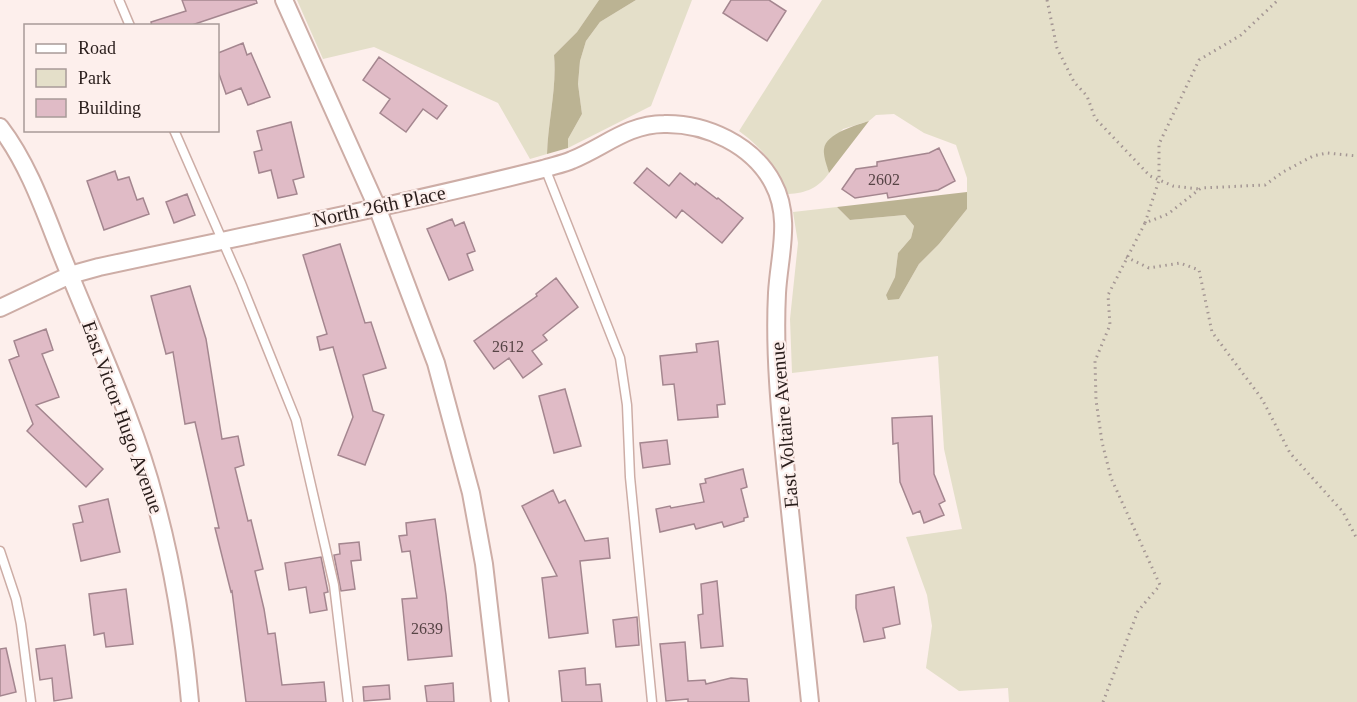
<svg xmlns="http://www.w3.org/2000/svg" width="1357" height="702" font-family="'Times New Roman',serif">
<style>
.green{fill:#e4dfc9}
.forest{fill:#bbb393}
.building{fill:#e0bbc6;stroke:#a4868f;stroke-width:1.5}
.lines{fill:none;stroke-linecap:round;stroke-linejoin:round}
.lane-casing{stroke:#cdada6;stroke-width:11}
.street-casing{stroke:#cdada6;stroke-width:20}
.path{stroke:#a49694;stroke-width:3;stroke-dasharray:1.5 4.5;stroke-linecap:butt}
.lane{stroke:#fff;stroke-width:8}
.street{stroke:#fff;stroke-width:16}
.labels{text-anchor:middle;stroke-width:4.5;stroke-linejoin:round;paint-order:stroke}
.number-label{font-size:16px;fill:#574446}
.street-label{font-size:20px;fill:#291d1b;stroke:#fdefec}
</style>
<rect width="100%" height="100%" fill="#fdefec"/>
<path class="green" d="M297,0h302l-22,32 -23,23c3,33 -6,66 -7,99l-17,5 -32,-56 -124,-56 -51,12z
M636,0h56l-41,106 -83,42v-9l14,-25 -4,-30 2,-23 6,-20 14,-19z
M822,0h535v702h-348l-1,-14 -49,3 -33,-23 6,-42 -5,-31 -21,-58 56,-8 -18,-80 -6,-93 -146,17 -2,-54 8,-76 -5,-31 44,-5 13,13 55,-5 9,11 -3,12 -13,15 -3,24 -9,18 13,4 20,-35 20,-20 28,-35v-31l-11,-33 -32,-12 -30,-19 -18,1 -7,6 -26,8 -19,22 5,22c-11,15 -22,20 -41,21 -14,-29 -23,-44 -49,-63z"/>
<path class="forest" d="M599,0h37l-36,22 -14,19 -6,20 -2,23 4,30 -14,25v9l-21,6c1,-33 10,-66 7,-99l23,-23z
M869,121l-40,52c-2,-7 -6,-17 -5,-24 2,-16 33,-24 45,-28z
M967,192v17l-28,35 -20,20 -20,35 -11,1 -2,-5 9,-18 3,-24 13,-15 3,-12 -9,-11 -55,5 -13,-13z"/>
<path class="building" d="M182,0h74l1,3 -68,23h-37l-1,-4 35,-11z
M731,0h38l17,11 -19,30 -44,-28z
M243,43l4,12 4,-2 19,44 -22,8 -7,-17 -15,6 -8,-23v-18z
M379,57l68,49 -10,13 -14,-10 -17,23 -26,-19 10,-14 -27,-19z
M291,122l13,55 -11,3 4,14 -19,4 -7,-28 -12,3 -5,-21 8,-2 -5,-19z
M939,148l16,33 -17,9 -50,8 -1,-5 -32,5 -13,-9 14,-20 21,-3v-4l52,-9z
M647,168l22,18 11,-13 15,12 1,-2 21,16 1,-1 25,20 -21,25 -40,-33 -6,8 -42,-35z
M115,171l3,9 11,-3 8,23 6,-2 6,16 -45,16 -17,-49z
M187,194l8,21 -21,8 -8,-21z
M452,219l3,7 9,-4 11,29 -8,3 6,16 -24,10 -22,-51z
M340,244l25,79 6,-1 15,46 -23,7 10,36 11,4 -19,50 -27,-10 15,-38 -20,-70 -13,3 -3,-13 10,-3 -24,-79z
M556,278l22,29 -35,28 4,5 -15,11 10,13 -19,14 -14,-20 -15,11 -20,-28 63,-45 -1,-2z
M190,286l16,53 16,100 16,-3 6,29 -9,3 13,53 3,-1 12,49 -8,2 9,38 4,25 7,-1 7,52 42,-3 2,20h-80l-14,-111 -1,1 -16,-64h4l-24,-106 -10,2 -12,-72 -7,2 -15,-58z
M46,329l7,21 -11,4 17,43 -23,8 67,64 -17,18 -59,-56 6,-7 -24,-64 10,-4 -5,-15z
M718,341l7,63 -8,1 1,12 -40,3 -4,-36 -11,1 -3,-29 37,-4 -1,-8z
M565,389l16,57 -27,7 -15,-57z
M932,416l2,58 11,27 -6,3 5,11 -20,8 -4,-12 -7,3 -13,-32 -2,-39 -5,1 -1,-26z
M667,440l3,24 -27,4 -3,-25z
M743,469l4,18 -6,2 7,28 -4,1v3l-20,6 -2,-5 -26,7 -2,-5 -34,8 -4,-23 14,-3 1,2 33,-6 -4,-18 6,-1 -1,-4z
M553,490l6,13 6,-3 20,41 23,-3 2,20 -30,3 8,72 -39,5 -7,-60 15,-2 -35,-70z
M108,499l12,53 -39,9 -8,-37 10,-2 -4,-16z
M435,519l11,76 6,61 -44,4 -6,-61 15,-1 -7,-47 -8,1 -3,-16 8,-1 -1,-12z
M359,542l2,18 -10,1 4,28 -14,2 -7,-36 6,-1 -1,-10z
M321,557l7,35 -4,1 3,17 -17,3 -4,-26 -17,3 -4,-27z
M717,581l6,65 -22,2 -3,-33 5,-1 -2,-30z
M894,587l6,37 -17,4 2,10 -21,4 -8,-34v-13z
M126,589l7,55 -27,3 -2,-14 -10,2 -5,-41z
M637,617l2,28 -23,2 -3,-27z
M685,642l3,39 17,-1 1,4 25,-6 16,1 2,23h-61v-3l-22,2 -6,-57z
M65,645l7,53 -18,3 -2,-23 -12,2 -4,-31z
M6,648l10,44 -16,4v-47z
M585,668l1,17 14,-1 2,18h-40l-3,-31z
M453,683l1,19h-27l-2,-16z
M389,685l1,14 -26,2 -1,-14z"/>
<g class="lines">
<defs>
<path id="lane" d="M119,0l11,26
M174,130l67,153 55,137 38,165 14,117
M545,168l75,190 7,47 3,72 22,225
M0,551l16,48 5,25 10,78"/>
<path id="street" d="M284,0l93,207 59,156 35,130 13,71 16,138
M0,127c33,43 49,99 70,148 30,74 65,148 85,225 18,66 29,134 35,202
M0,308l70,-33 29,-8c148,-32 297,-61 444,-98 9,-3 20,-5 29,-9 32,-13 56,-36 92,-36 42,-1 89,21 109,59 19,35 6,73 4,110 -3,60 3,120 9,180 8,76 16,153 24,229"/>
</defs>
<use href="#lane" class="lane-casing"/>
<use href="#street" class="street-casing"/>
<path class="path" d="M1047,0l10,48 17,34 13,14 8,22 55,58 23,10 26,3
M1145,223l14,-43v-36l40,-84 42,-25 37,-35
M1126,257l23,11 31,-5 19,7 13,62 50,67 28,54 53,59 14,27
M1103,702l35,-91 22,-26 -49,-107 -9,-36 -6,-42 -1,-39 15,-36 -2,-30 37,-72 23,-9 33,-26 64,-3 18,-13 30,-16 14,-3 30,3"/>
<use href="#lane" class="lane"/>
<use href="#street" class="street"/>
</g>
<g class="labels">
<g class="number-label">
<text x="884" y="185">2602</text>
<text x="508" y="352">2612</text>
<text x="427" y="634">2639</text>
</g>
<g class="street-label">
<text transform="translate(379 206) rotate(-12)" y="7">North 26th Place</text>
<text transform="translate(123 417) rotate(70)" y="7">East Victor Hugo Avenue</text>
<text transform="translate(784 425) rotate(-95)" y="7">East Voltaire Avenue</text>
</g>
</g>
<rect x="24" y="24" width="195" height="108" fill="#fdefec" stroke="#a89b98" stroke-width="1.5"/>
<rect x="36" y="44" width="30" height="9" fill="#ffffff" stroke="#a89b98" stroke-width="1.5"/>
<text x="78" y="54" font-size="18" fill="#291d1b">Road</text>
<rect x="36" y="69" width="30" height="18" fill="#e4dfc9" stroke="#a89b98" stroke-width="1.5"/>
<text x="78" y="84" font-size="18" fill="#291d1b">Park</text>
<rect x="36" y="99" width="30" height="18" fill="#e0bbc6" stroke="#a89b98" stroke-width="1.5"/>
<text x="78" y="114" font-size="18" fill="#291d1b">Building</text>
</svg>
